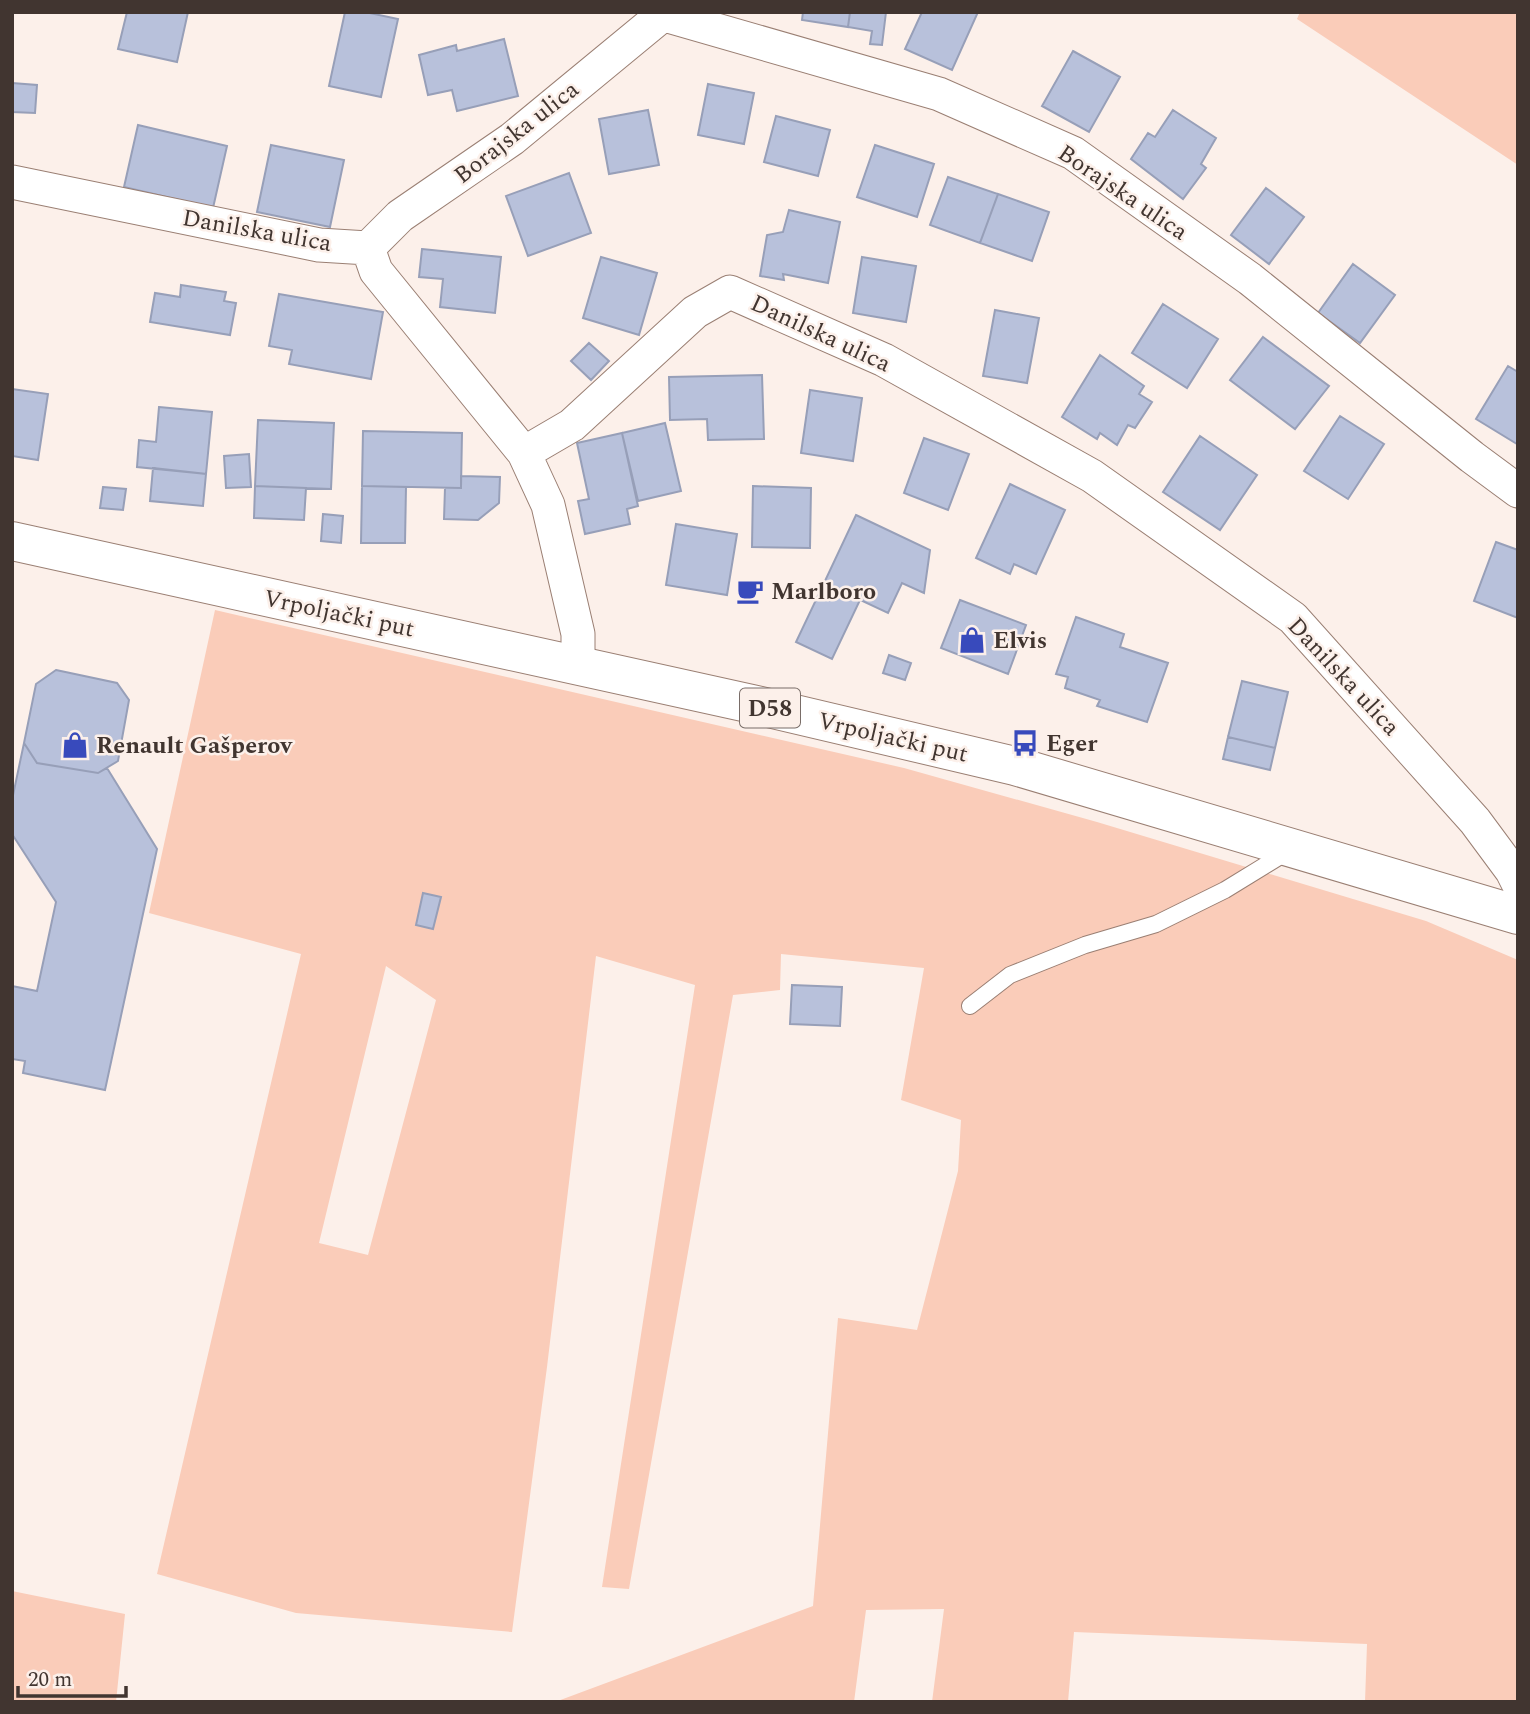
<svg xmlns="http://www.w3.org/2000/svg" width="1530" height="1714" font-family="Spectral,serif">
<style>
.green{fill:#faccb9;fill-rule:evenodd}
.building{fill:#b8c1db;stroke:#979fb8;stroke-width:2}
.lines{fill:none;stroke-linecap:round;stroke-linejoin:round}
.service-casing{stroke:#9a7f73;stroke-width:18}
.minor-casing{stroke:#9a7f73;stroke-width:35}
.primary-casing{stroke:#9a7f73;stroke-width:40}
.service{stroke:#fff;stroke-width:16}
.minor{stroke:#fff;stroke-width:33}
.primary{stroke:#fff;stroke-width:38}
.labels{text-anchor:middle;stroke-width:5;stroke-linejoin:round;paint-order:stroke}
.shield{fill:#fcf0ea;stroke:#796d68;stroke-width:2}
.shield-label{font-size:23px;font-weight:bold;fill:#413530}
.street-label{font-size:24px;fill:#413530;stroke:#fcf0ea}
.poi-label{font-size:24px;font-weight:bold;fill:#413530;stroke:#fcf0ea;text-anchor:start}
</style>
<rect width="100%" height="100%" fill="#fcf0ea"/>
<path class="green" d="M1300,12h218v153l-221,-146z
M215,610l689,158 193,54 329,99 92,39v742h-153l2,-58 -293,-12 -6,70h-136l12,-93 -78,1 -12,92h-299l258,-96 25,-288 79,12 41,-159 3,-51 -60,-20 23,-132 -143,-14 -1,36 -47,5 -104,594 -27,-2 93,-602 -99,-29 -49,411 -35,265 -216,-19 -139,-39 144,-620 -152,-41zM386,966l50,34 -68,255 -49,-12z
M12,1591l113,23 -9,88h-104z"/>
<path class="building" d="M127,12h61l-11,50 -59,-13z
M345,12h20l33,7 -17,78 -52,-11z
M803,12h47l-2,15 -46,-7z
M850,12h36l-4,33 -12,-1 2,-13 -24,-4z
M922,12h56l-26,58 -47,-21z
M504,39l14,57 -61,15 -5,-21 -24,5 -9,-40 37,-10 1,6z
M1073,51l47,26 -31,55 -47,-26z
M12,83l25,2 -2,28 -23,-1z
M708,84l46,9 -10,51 -46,-9z
M648,110l11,55 -50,9 -10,-55z
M1173,110l43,28 -15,26 5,4 -23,31 -52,-40 17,-26 7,4z
M776,116l54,14 -12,46 -54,-14z
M138,125l89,21 -14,62 -89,-21z
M271,145l73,15 -14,67 -73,-15z
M875,145l59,19 -17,53 -60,-20z
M569,173l22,60 -63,23 -22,-60z
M948,177l50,17 -18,49 -50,-18z
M1266,188l38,29 -35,47 -38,-29z
M998,194l51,18 -17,49 -52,-18z
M789,210l51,12 -12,61 -45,-9 1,6 -24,-4 7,-41 16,-3z
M422,249l79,8 -6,56 -55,-6 3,-28 -24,-2z
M601,257l56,16 -18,62 -56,-17z
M862,257l54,9 -10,56 -53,-9z
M1353,264l42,31 -35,48 -42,-30z
M181,285l45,7 -2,9 12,2 -6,32 -80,-13 5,-29 25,4z
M279,294l104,18 -12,67 -82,-15 3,-14 -23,-4z
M1163,304l55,35 -31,49 -55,-35z
M995,310l44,8 -12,65 -44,-7z
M1263,337l66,49 -34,43 -65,-49z
M589,343l20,18 -18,19 -20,-19z
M1100,355l44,31 -5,8 13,8 -17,26 -7,-3 -11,20 -17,-12 -3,6 -35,-22z
M1508,366l10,6 -1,72 -41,-25z
M762,375l2,64 -56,1 -1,-21 -37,1 -1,-43z
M12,389l36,5 -10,66 -26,-4z
M810,390l52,8 -9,63 -52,-8z
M159,407l53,5 -6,62 -69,-7 2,-27 17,2z
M1340,416l44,28 -36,55 -44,-28z
M258,420l76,3 -3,66 -76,-3z
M665,423l16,68 -43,10 -16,-68z
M363,431l99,2 -1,55 -99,-2z
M622,433l16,73 -11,3 3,15 -45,10 -7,-33 11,-2 -12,-56z
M1200,436l57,39 -37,55 -57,-38z
M924,438l45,16 -21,56 -44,-17z
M249,454l2,33 -25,1 -2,-32z
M153,468l53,6 -3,32 -53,-5z
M461,476l39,1 -1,26 -21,17 -34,-1 1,-31h16z
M1010,484l55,26 -29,64 -22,-10 -4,10 -34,-16z
M255,486l51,2 -2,32 -50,-2z
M362,486l44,1 -1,56h-44z
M753,486l58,2 -1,60 -58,-1z
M103,487l23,2 -3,21 -23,-2z
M323,514l20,2 -2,27 -20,-2z
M856,515l74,35 -6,43 -22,-10 -14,30 -64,-30z
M676,524l61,10 -10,61 -61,-10z
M1496,542l22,8v68l-44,-17z
M824,583l36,17 -28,59 -36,-17z
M960,600l66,25 -18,49 -67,-26z
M1076,617l48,17 -4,13 48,16 -21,59 -50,-16 3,-6 -35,-12 3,-11 -12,-3z
M889,655l22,8 -6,17 -22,-7z
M56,670l61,13 12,17 -11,61 -20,12 -61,-10 -13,-20 12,-59z
M1242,681l46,11 -13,56 -47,-11z
M1228,737l47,11 -5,22 -47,-11z
M24,743l13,20 61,10 9,-5 50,81 -52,241 -82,-17 2,-12 -13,-2v-73l25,5 19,-89 -44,-68v-34z
M423,893l18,4 -8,32 -17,-4z
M792,985l50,2 -2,39 -50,-2z"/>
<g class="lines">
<defs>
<path id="service" d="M970,1006l40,-31 75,-30 71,-21 69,-34 62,-38"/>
<path id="minor" d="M654,12l285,82 134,59 177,126 222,178 46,34
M12,182l307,63 49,3
M368,248l8,23 148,182 24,52 30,129v31
M368,248l32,-32 112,-77 154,-127
M524,453l48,-28 123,-113 35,-20 154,68 208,116 201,142 182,203 37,50 6,12"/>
<path id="primary" d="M12,541l740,163 263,62 503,149"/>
</defs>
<use href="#service" class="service-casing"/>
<use href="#minor" class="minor-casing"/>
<use href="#primary" class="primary-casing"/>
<use href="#service" class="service"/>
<use href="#minor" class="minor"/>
<use href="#primary" class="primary"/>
</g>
<defs>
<symbol id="cafe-bare" viewBox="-9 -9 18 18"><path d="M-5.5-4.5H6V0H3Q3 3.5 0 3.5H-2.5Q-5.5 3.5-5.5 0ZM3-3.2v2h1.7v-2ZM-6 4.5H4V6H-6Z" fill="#384abc" stroke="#fcf0ea" stroke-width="2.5" paint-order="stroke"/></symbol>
<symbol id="shop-bare" viewBox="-9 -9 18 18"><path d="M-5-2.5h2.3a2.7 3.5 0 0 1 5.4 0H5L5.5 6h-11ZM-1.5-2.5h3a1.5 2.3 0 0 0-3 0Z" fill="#384abc" stroke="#fcf0ea" stroke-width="2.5" paint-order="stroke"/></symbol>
<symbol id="bus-bare" viewBox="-9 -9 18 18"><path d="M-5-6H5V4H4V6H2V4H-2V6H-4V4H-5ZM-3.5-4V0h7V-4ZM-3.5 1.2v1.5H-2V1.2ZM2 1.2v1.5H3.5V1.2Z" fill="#384abc" stroke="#fcf0ea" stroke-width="2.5" paint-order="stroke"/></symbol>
</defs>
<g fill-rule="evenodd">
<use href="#cafe-bare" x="731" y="572" width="38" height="38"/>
<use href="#shop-bare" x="953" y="621" width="38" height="38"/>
<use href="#bus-bare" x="1006" y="724" width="38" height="38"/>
<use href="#shop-bare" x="56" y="726" width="38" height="38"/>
</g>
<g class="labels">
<rect class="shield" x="740" y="688.5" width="60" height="39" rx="5"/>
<g class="shield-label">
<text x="770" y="716">D58</text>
</g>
<g class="street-label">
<text transform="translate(516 132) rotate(-38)" y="8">Borajska ulica</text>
<text transform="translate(1123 192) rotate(34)" y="8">Borajska ulica</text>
<text transform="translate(257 230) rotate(10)" y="8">Danilska ulica</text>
<text transform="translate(821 333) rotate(25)" y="8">Danilska ulica</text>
<text transform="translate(339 613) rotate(12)" y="8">Vrpoljački put</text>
<text transform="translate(1344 676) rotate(47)" y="8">Danilska ulica</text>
<text transform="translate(893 737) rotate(13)" y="8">Vrpoljački put</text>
</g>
<g class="poi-label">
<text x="771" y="599">Marlboro</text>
<text x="993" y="648">Elvis</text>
<text x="1046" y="751">Eger</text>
<text x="96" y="753">Renault Gašperov</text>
</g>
</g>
<rect width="1530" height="1714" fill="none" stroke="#413530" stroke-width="28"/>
<path d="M18 1686v10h108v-10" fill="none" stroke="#413530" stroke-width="3.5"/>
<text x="28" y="1686" font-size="21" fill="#413530" stroke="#fcf0ea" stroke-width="5" paint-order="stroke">20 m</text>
</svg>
